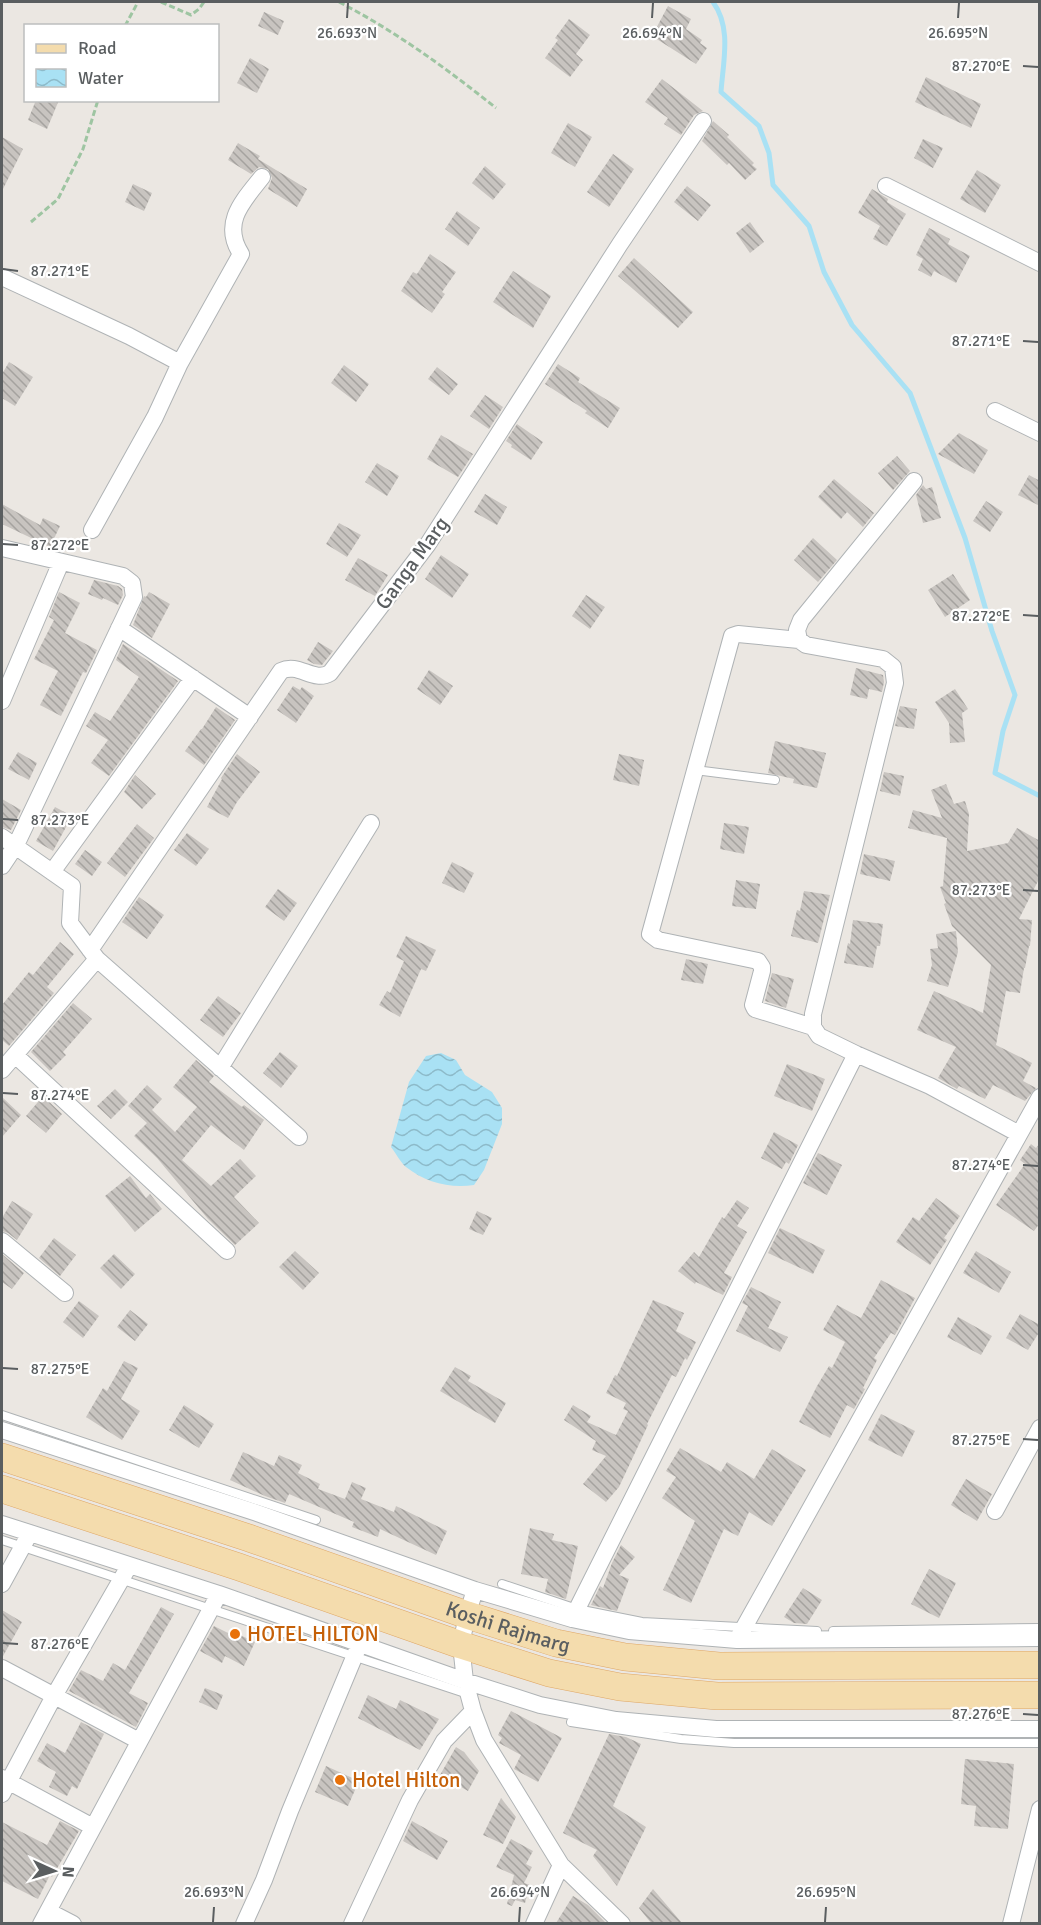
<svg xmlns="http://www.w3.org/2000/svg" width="1041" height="1925" font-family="Signika,sans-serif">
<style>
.water{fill:url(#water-waves)}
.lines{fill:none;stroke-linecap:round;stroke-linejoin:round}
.stream{stroke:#a9e1f4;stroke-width:5}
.building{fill:url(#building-back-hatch)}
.service-casing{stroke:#afb3b5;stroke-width:10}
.minor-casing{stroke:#afb3b5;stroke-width:18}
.primary-casing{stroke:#dfa766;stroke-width:28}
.path{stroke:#9ec5a2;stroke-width:3;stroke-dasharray:6 3;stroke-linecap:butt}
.service{stroke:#fff;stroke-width:8}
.minor{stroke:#fff;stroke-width:16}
.primary{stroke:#f4dcad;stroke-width:27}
.ticks{fill:none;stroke:#5a5e60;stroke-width:2}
.food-dot{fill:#e8710a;stroke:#fff;stroke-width:2}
.labels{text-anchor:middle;stroke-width:4.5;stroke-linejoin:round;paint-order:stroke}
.street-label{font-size:21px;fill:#5a5e60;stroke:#fff}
.food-label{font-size:21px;fill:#c56008;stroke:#fff;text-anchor:start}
.ticks-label{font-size:15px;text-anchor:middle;fill:#5a5e60;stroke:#fff;stroke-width:4.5;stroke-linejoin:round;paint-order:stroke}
</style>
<defs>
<pattern id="water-waves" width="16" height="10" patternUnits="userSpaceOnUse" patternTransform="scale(1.5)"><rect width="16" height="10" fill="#a9e1f4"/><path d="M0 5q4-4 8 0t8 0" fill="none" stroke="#8dbac9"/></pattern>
<pattern id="building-back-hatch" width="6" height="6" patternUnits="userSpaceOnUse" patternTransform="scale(1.5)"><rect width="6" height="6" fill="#c8c4c0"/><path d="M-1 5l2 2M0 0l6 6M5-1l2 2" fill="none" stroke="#a5a29f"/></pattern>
</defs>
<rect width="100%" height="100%" fill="#ebe7e2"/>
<path class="water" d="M441,1053l15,7 9,15 27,17 10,16v16l-18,46 -10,15c-24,4 -49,-3 -68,-18 -6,-5 -10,-14 -15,-20l18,-65 17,-26z"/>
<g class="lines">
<path class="stream" d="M713,2c19,26 10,60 8,90l38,34 10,27 4,32 36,41 15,46 28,53 58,68 55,145 27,93 23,64 -12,36 -8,42 45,23"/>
</g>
<path class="building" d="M668,6l23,13 -5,10 16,11 -2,3 7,5 -11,16 -44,-28z
M264,12l20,9 -6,14 -20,-9z
M569,19l21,16 -14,19 7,6 -13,17 -25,-19 13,-18 -3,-2z
M250,58l19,11 -12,24 -20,-10z
M926,77l55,27 -10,24 -56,-26z
M662,79l41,32 -9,4 -13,20 -17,-11 4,-6 -23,-16z
M36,100h23l-12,29 -19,-9z
M713,121l16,14 -2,2 27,26 -2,2 5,4 -12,11 -16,-17 -2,2 -25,-24z
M568,123l24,14 -17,30 -24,-14z
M2,137l21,12 -21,42z
M923,139l20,9 -10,20 -19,-10z
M238,143l22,13 -2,3 49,30 -10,18 -29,-18 4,-11 -4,-9 -9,-2 -8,7 -23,-14z
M613,154l21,15 -25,38 -22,-15z
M485,166l21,18 -13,16 -21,-17z
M977,170l24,15 -16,28 -25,-14z
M133,184l19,9 -8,18 -19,-9z
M687,186l24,19 -13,16 -24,-19z
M872,189l16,10 -1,3 19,12 -19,32 -14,-7 7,-13 -22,-13z
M457,211l23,17 -12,18 -23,-17z
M750,222l14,20 -14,11 -14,-20z
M929,228l21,11 -2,5 22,12 -14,27 -22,-12 -3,6 -13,-7 5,-11 -7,-4z
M430,254l26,18 -14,20 3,2 -13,19 -31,-22 12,-19 4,2z
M634,258l59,54 -15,16 -60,-52z
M513,271l38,25 -18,32 -40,-26z
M9,362l24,15 -18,29 -13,-8v-24z
M558,364l22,14 -2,4 42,26 -12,20 -23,-15 2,-2 -42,-27z
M344,365l25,19 -13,18 -25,-19z
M437,367l21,17 -9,11 -21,-16z
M485,395l18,12 -14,22 -19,-13z
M517,424l26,18 -12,18 -20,-13 1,-2 -6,-4z
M959,433l29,17 -14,24 -36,-20z
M441,435l32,19 -15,23 -31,-18z
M897,456l13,15 -17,19 -15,-17z
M377,463l22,13 -12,20 -22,-14z
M1029,475l11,6v25l-22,-11z
M834,479l40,34 -11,14 -16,-15 -6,7 -23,-22z
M923,485l3,4 6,-2 9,31 -18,5 -7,-28z
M485,494l22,13 -10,18 -23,-13z
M986,501l17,11 -13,20 -17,-11z
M2,504l38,21 3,-7 17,8 -10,21 -48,-23z
M339,523l22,12 -14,22 -21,-13z
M813,538l24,22 -19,22 -24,-22z
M441,555l28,19 -17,24 -27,-19z
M358,558l30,17 -13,21 -30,-16z
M953,574l17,26 -25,17 -17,-27z
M94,580l24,6 4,3 1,6 -5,10 -15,-7 -1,2 -14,-6z
M59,592l21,11 -15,30 32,17 -11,23 -3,-1 -22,44 -21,-11 18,-34 -24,-12 20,-39 -5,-3z
M149,592l21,12 -18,34 -19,-13 11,-29 2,1z
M586,595l19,12 -15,22 -18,-13z
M318,642l15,9 -11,14 -8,-1 -7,-4z
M123,644l55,37 -69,95 -18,-13 17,-23 -22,-14 9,-14 15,9 29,-44 -23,-17z
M856,668l27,7 1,7 -2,10 -13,-3 -2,10 -17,-4z
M429,670l24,16 -13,19 -23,-16z
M293,686l7,4 2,-3 12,9 -18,27 -19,-13z
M955,689l13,20 -6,4 3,29 -15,1 -1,-20 -14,-21z
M900,706l17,3 -3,20 -19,-3z
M216,707l19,13 -31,45 -19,-14 16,-22h1z
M775,741l51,12 -9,35 -24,-5 1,-4 -26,-6z
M18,752l19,11 -8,17 -21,-11z
M237,754l23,18 -23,30 -9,16 -21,-11 15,-28 -1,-1z
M619,754l25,6 -5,26 -26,-6z
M884,772l20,4 -4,20 -20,-5z
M135,775l21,19 -14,15 -18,-17z
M946,784l8,20 11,-3 4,13 -2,37 41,-8 9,-15 23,13v36l-21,42 13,1 -2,26h-1l-4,22h-1l-4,25 -14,-2 -10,54 36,18 -9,18 13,7 -11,13 -32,-16 -8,14 -26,-13 -2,3 -19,-11 18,-31 -39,-17 17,-39 49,22 8,-48 -39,-39 -8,-22 2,-1 -6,-16 3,-1 4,-48 -39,-10 5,-18 29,8 -11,-28z
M2,799l19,11 -10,20 -9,-3z
M55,807l17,9 -19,35 -17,-10z
M724,823l25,4 -5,27 -24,-5z
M137,824l17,14 -29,39 -18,-14z
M187,833l22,16 -13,17 -22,-16z
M85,850l17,12 -10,14 -17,-12z
M864,854l31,7 -5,20 -30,-7z
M452,862l22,11 -10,20 -22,-10z
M736,880l24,4 -4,25 -24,-3z
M278,889l19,14 -13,18 -19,-14z
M804,891l26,4 -12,48 -27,-7 6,-26 3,1z
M139,897l25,18 -17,24 -25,-17z
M853,920l30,4 -3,22h-3l-4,22 -29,-5 4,-20 2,1z
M956,931l2,21 -10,35 -21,-6 5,-16 -2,-16 8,-1 -2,-14z
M406,936l30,14 -10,21 -5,-2 -21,48 -21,-12 8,-14 3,2 14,-32 -8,-4z
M60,942l14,12 -27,33 7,6 -45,53 -7,-6v-35l27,-33 4,3z
M686,959l22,5 -5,20 -22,-4z
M772,973l22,6 -8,29 -21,-7z
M218,996l23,17 -18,24 -23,-17z
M73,1003l19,16 -29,33 3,3 -16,16 -19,-19z
M280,1052l18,14 -17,22 -18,-15z
M196,1060l18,16 -5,6 33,25 2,-2 20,15 -20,30 -33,-25 -29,35 29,26 29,-27 16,17 -22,21 25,26 -24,22 -27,-26 -51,-61 -23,-22 13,-13 -19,-17 19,-21 15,14 -10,11 23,22 22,-25 -24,-20z
M787,1064l38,15 -13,32 -38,-15z
M115,1089l13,13 -17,17 -14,-13z
M43,1096l19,18 -16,19 -20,-17z
M2,1097l19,18 -19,22z
M774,1132l24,13 -9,19 -3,-2 -4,7 -21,-11z
M1040,1143v80l-6,8 -38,-26 29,-41 -5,-4 11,-16 5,4z
M818,1153l24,12 -15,30 -24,-12z
M130,1176l16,22 4,-4 12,15 -27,23 -30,-36z
M936,1198l24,18 -16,22 3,2 -17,25 -34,-23 17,-25 6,4z
M737,1200l12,8 -12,18 10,6 -23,41 8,4 -9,18 -27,-13 -1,2 -17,-13 16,-19 5,5 23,-40 2,2z
M12,1201l21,13 -16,26 -9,-7 -6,-2v-13z
M477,1211l15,7 -9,17 -14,-6z
M780,1228l45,22 -12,24 -45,-21z
M54,1238l22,17 -16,21 -21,-18z
M295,1251l24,22 -16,17 -24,-23z
M976,1251l35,21 -12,21 -36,-20z
M2,1254l22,19 -12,16 -10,-7z
M114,1254l21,20 -14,15 -21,-21z
M881,1280l34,18 -20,37 -4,-2 -17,25 3,2 -14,28 2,1 -11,20 -7,-4 -17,33 -31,-16 18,-36 12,-20 3,2 13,-26 -22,-12 14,-25 24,13z
M751,1287l30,15 -13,26 20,9 -8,15 -44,-21 12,-25 -6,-3z
M653,1300l31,13 -8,18 20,11 -9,18 -2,-2 -9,19 -4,-2 -25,49 1,1 -29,62 -13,15 -23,-18 23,-28 -14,-6 4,-9 -32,-21 9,-15 18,11 -4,6 29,13 12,-24 -5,-2 3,-6 -20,-10 9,-18 2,1z
M79,1301l20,15 -16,22 -20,-16z
M130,1310l18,14 -13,17 -18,-14z
M1020,1314l20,11v6l-12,19 -22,-12z
M958,1317l34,19 -11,19 -34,-18z
M124,1361l14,7 -17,31 19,12 -18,29 -36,-23 17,-29 4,3z
M455,1367l16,9 -3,5 38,22 -11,20 -55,-32z
M184,1405l30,19 -15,24 -30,-18z
M881,1414l34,17 -13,26 -34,-17z
M680,1448l41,24 6,-10 27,17 18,-30 34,21 -34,56 -23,-14 -11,24 -14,-7 -33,74 -28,-13 32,-69 -33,-23 14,-21 -10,-6z
M243,1452l31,14 5,-11 23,10 -4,8 22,11 -2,5 27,10 7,-17 14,6 -5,11 33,13 2,-6 51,25 -11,24 -56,-26 -2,8 -26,-10 2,-5 -65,-28 -4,9 -20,-7 -35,-16z
M966,1479l26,15 -15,27 -26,-16z
M530,1528l24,6 -2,6 26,6 -12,53 -21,-7 3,-13 -27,-5z
M621,1545l14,12 -16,18 10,4 -12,32 -26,-6 9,-19 3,2 9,-25z
M929,1569l27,14 -17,35 -28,-14z
M803,1588l19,12 -15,24 -13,-1 -10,-6z
M161,1607l13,7 -45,79 19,10 -12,24 -67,-36 12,-21 22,11 10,-18 12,7z
M2,1610l20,12 -20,36z
M214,1626l24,12 2,-3 15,7 -11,24 -19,-10 -3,7 -22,-12z
M205,1688l18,7 -6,15 -18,-8z
M368,1695l28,14 4,-9 39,19 -19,31 -62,-32z
M511,1711l51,27 -24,44 -24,-13 7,-14 -22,-12 3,-5 -4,-3z
M81,1722l23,12 -27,55 -5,-3 -5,10 -18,-9 7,-15 -19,-11 10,-18 18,10z
M609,1734l17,3 15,7 -28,62 33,21 -29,59 -24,-30 4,-6 -34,-17z
M456,1747l8,5 15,19 -11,20 -28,-16z
M965,1759l49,5 -6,65 -34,-3 2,-20 -15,-2z
M326,1766l33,15 -11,25 -33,-14z
M501,1798l15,19 -13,27 -20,-9z
M60,1821l19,10 -27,46 -2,-2 -12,24 -36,-18v-59l45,23z
M412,1821l36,20 -11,19 -34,-19z
M511,1839l22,12 -7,13 6,3 -8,16 6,2 -5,18 -10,-3 -3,6 -5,-2 7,-29 -18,-8z
M653,1889l29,34h-31l-12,-15z
M573,1896l15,9 18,18h-50z"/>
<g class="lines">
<defs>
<path id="service" d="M695,770l80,10
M2,1415l314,105
M2,1540l466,154
M502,1584l75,25 65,13 175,9
M833,1631l207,-3
M571,1722l110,17 53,4h306"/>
<path id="minor" d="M886,186l154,77
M2,277l127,59 51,27 -25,54 -63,113
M180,363l61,-109c-20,-31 2,-53 21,-77
M995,411l45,22
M2,548l121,28 9,7 2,14 -118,248 -14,21
M119,628l131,89
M799,640l-61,-6 -6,2 -82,298 8,6 100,21 4,6v4l-9,34 2,4 58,18
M2,701l59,-139
M2,837l70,49 -2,37 27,36 202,178
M52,872l141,-194
M90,950l191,-279c18,-9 32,12 49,2l98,-129 192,-300 83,-123
M856,1054l-37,-18 -6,-9v-13l82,-331 -2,-16 -10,-8 -77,-14 -7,-5 -2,-10 4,-10 113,-139
M15,1055l212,196
M220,1068l151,-245
M2,1070l95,-111
M2,1241l63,52
M2,1430l255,83 218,77 97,29 57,12 108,9 303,-2
M995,1511l45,-83
M2,1524l217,70 246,87 75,24 76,15 100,9h324
M2,1584l28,-51
M475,1590l-8,25 -6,30 4,36 8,30 11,29 77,125 61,59
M572,1619l284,-565 74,32 89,48
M737,1640l303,-543
M2,1668l137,73
M2,1778l91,49
M2,1794l52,-98 75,-130
M48,1911l25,13
M41,1924l178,-330
M244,1924l20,-44 26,-69 70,-168
M352,1924l58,-124 34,-59 29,-30
M534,1924l27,-59
M1011,1924l29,-115"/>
<g id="primary">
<path id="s1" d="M2,1457l247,81 218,77 89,28 69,14 94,9 321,-1"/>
<path d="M2,1489l237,78 222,78 88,28 71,14 97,9 323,-1"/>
</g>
</defs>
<use href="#service" class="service-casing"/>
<use href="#minor" class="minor-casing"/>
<use href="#primary" class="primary-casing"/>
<path class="path" d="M161,2l30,13 8,-6 5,-7
M339,2c56,29 107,66 157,106
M125,26l13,-24
M31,222l27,-23 25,-50 15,-49"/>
<use href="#service" class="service"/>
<use href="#minor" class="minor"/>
<use href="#primary" class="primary"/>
</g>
<path class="ticks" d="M347,18l1,-15M652,18l1,-15M958,18l1,-15M1023,66l15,1M3,269l15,2M1023,341l15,1M3,544l15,1M1023,615l15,1M3,819l15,1M1023,890l15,1M3,1093l15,1M1023,1165l15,1M3,1368l15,1M1023,1439l15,1M3,1643l15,1M1023,1714l15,1M213,1922l1,-15M519,1922l1,-15M825,1922l1,-15"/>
<g class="food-dot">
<circle cx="235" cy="1634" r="6"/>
<circle cx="340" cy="1780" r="6"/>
</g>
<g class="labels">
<g class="street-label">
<text transform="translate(412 563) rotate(-54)" y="7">Ganga Marg</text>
<text dy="7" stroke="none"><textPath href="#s1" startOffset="534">Koshi Rajmarg</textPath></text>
</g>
<g class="food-label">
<text x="247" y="1641">HOTEL HILTON</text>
<text x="352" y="1787">Hotel Hilton</text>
</g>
</g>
<g class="ticks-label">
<text x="347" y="38">26.693°N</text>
<text x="652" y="38">26.694°N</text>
<text x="958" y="38">26.695°N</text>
<text x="981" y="71">87.270°E</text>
<text x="60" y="276">87.271°E</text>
<text x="981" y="346">87.271°E</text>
<text x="60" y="550">87.272°E</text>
<text x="981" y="621">87.272°E</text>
<text x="60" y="825">87.273°E</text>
<text x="981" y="895">87.273°E</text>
<text x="60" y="1100">87.274°E</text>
<text x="981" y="1170">87.274°E</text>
<text x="60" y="1374">87.275°E</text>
<text x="981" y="1445">87.275°E</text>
<text x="60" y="1649">87.276°E</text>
<text x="981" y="1719">87.276°E</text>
<text x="214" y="1897">26.693°N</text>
<text x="520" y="1897">26.694°N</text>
<text x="826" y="1897">26.695°N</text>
</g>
<rect width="1041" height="1925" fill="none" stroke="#5a5e60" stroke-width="6"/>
<rect x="24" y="24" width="195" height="78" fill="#ffffff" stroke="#bdbfbf" stroke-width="1.5"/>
<rect x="36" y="44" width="30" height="9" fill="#f4dcad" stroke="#bdbfbf" stroke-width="1.5"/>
<text x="78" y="54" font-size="18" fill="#5a5e60">Road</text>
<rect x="36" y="69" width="30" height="18" fill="url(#water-waves)" stroke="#bdbfbf" stroke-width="1.5"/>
<text x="78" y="84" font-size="18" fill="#5a5e60">Water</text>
<g transform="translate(54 1871) rotate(94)" stroke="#ffffff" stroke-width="4.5" paint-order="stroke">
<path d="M0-4.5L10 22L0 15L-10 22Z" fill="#5a5e60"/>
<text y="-9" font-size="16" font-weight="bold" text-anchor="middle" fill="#5a5e60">N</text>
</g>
</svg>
